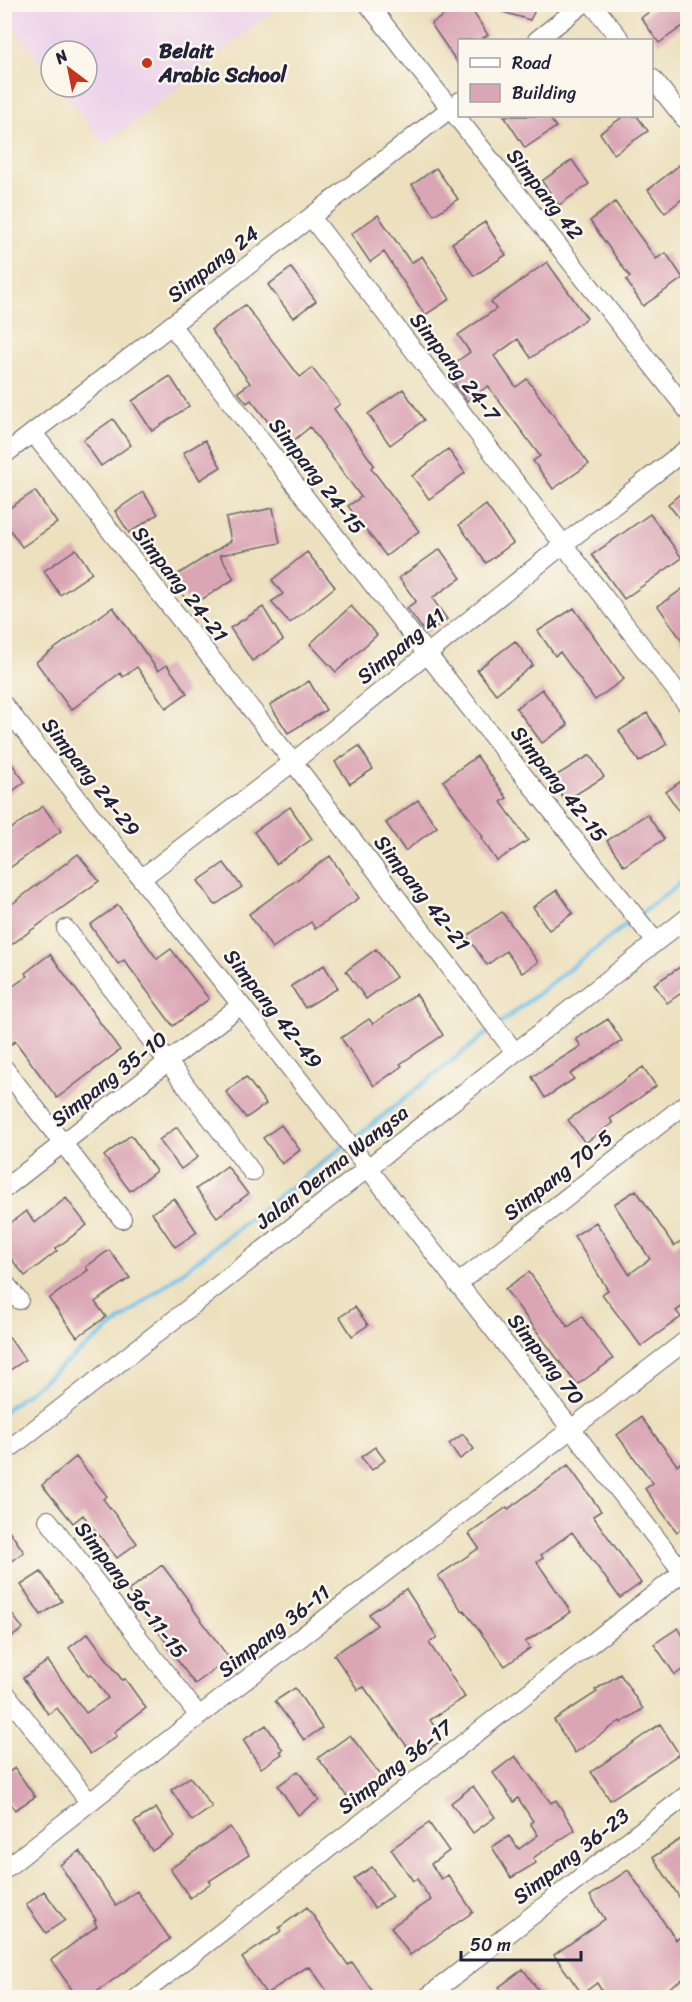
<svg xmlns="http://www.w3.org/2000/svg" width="692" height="2002" font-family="Sriracha,sans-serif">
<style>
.built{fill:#ecd1ea}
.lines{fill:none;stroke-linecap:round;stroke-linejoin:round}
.stream{stroke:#6dc1ea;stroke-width:4.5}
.building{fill:#daa6b5}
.street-casing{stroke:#696469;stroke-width:20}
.street{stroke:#fff;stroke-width:18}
.poi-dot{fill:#c8321e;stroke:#fbf7ec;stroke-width:2}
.labels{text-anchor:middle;stroke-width:5;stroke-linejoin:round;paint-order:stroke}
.poi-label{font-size:21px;font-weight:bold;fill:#22223b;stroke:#fbf7ec;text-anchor:start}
.street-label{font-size:21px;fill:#22223b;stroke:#fbf7ec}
</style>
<rect width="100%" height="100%" fill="#fbf7ec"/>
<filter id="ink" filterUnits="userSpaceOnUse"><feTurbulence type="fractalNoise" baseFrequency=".0167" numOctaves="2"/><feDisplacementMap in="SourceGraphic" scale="12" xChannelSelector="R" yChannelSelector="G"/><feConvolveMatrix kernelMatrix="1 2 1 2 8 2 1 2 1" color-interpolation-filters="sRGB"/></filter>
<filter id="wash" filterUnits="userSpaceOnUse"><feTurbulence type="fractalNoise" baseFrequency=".008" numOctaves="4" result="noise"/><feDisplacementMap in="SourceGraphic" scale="24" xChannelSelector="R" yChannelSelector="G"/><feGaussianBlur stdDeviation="1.35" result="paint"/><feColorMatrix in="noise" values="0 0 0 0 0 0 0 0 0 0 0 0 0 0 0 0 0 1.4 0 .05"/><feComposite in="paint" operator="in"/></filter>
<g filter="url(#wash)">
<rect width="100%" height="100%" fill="#ece0be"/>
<path class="built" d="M5,4h276v1l-176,140 -45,-58h27v-36h-36v25l-46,-60z"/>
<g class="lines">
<path class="stream" d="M640,914l48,-37
M498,1025l135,-106
M352,1140l139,-110
M4,1411l341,-266"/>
</g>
<g id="blocks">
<path class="building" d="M461,4h7l20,31 -8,5h-21v25l-28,-41z
M489,4h49l-8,16 -41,-12z
M660,4h27v19l-28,20 -18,-25z
M504,116h44l8,11 -31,21z
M624,116h13l11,15 -34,23 -14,-21z
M687,159v36l-22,18 -17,-23z
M572,160l17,24 -30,21 -17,-24z
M436,168l22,31 -24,16 -22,-30z
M615,202l41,57 10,-6 17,25 -40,28 -17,-26 4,-3 -40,-56z
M378,215l33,48 11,-7 28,43 -25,16 -41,-63 -14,10 -19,-28z
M485,222l21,33 -32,21 -22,-33z
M547,262l40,56 -56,40 -13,-19 -24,17 22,31 11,-8 62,85 -36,25 -20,-28 7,-5 -52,-70 -21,15 -13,-18 8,-5 -9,-14 17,-12 -12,-17 38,-26 -5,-7z
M291,268l25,33 -23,17 -25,-33z
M245,305l55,72 12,-9 28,36 -6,5 40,56 -3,3 48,63 -33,25 -38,-50 13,-9 -51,-70 -23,19 -36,-46 -4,3 -9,-11 12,-9 -39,-53z
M170,376l19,30 -37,25 -20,-30z
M403,389l21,31 -34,25 -22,-31z
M113,419l18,26 -30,21 -18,-26z
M205,440l16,27 -21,13 -17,-27z
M448,449l17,24 -36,26 -17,-23z
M687,488v40l-19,-24z
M35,491l22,32 -35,24 -18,-26v-9z
M143,492l15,22 -29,19 -14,-22z
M486,505l27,38 -27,20 -27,-38z
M273,508l7,35 -60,12 14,24 -44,28 -18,-29 59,-37 -5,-23z
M650,514l32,44 -58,41 -32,-44z
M76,549l16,24 -32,22 -16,-24z
M440,549l21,29 -29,20 15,21 -21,15 -19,-26 9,-7 -17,-23z
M307,552l28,35 -45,36 -19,-21 12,-8 -11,-14z
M687,586v62l-29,-42z
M351,606l26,29 -41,37 -26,-28z
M113,607l45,64 9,-6 20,28 -21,15 -29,-41 -14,10 -3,-4 -49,37 -35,-48z
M263,607l20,33 -31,21 -22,-33z
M574,608l50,71 -29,21 -35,-48 -5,4 -17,-25z
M515,641l18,24 -37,29 -19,-24z
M309,681l17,29 -38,23 -18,-28z
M542,689l26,36 -26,18 -26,-35z
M647,713l20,31 -28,18 -20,-31z
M359,746l14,23 -23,15 -15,-22z
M4,753l21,29 -21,15z
M590,755l14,22 -39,24 -13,-23z
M477,756l30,42 -6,4 27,38 -31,21 -16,-23 2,-1 -40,-56z
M687,777v46l-21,-31z
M418,800l19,27 -32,24 -19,-28z
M43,806l18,25 -57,41v-38z
M290,807l22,32 -36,25 -22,-32z
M647,814l17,25 -40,27 -17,-25z
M78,854l21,27 -95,69v-40z
M330,856l29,42 -44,31 -4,-7 -39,26 -23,-34z
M224,863l18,24 -27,18 -17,-24z
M557,890l16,23 -24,17 -16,-23z
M118,905l39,54 14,-10 38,50 -36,27 -49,-66 -6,4 -28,-39z
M502,912l36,50 -16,11 -16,-22 -19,14 -20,-29z
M376,949l20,28 -30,22 -20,-28z
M50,954l70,96 -63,48 -42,-57 -3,3 -8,-11v-41l24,-16 -3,-3z
M324,965l14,23 -33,20 -14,-22z
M683,965l4,7v17l-20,14 -13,-19z
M416,994l27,41 -43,29 2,2 -28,20 -33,-48 28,-19 4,5z
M608,1019l14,22 -52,33 4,5 -29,19 -13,-21 49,-31 -5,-7z
M643,1067l13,19 -46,33 3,4 -28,20 -17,-23z
M246,1077l20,27 -20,14 -20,-26z
M281,1125l19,25 -18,14 -19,-26z
M177,1127l21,30 -17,12 -22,-29z
M131,1135l25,36 -26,20 -26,-35z
M227,1166l21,28 -31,23 -21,-28z
M636,1190l38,56 13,-9v66l-11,8 5,6 -40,29 -39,-52 6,-4 -34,-54 22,-14 33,52 21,-15 -36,-55z
M66,1198l21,27 -32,24 2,2 -32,25 -21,-26v-22l22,-17 9,12z
M174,1198l23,34 -22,15 -23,-34z
M109,1250l21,28 -35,24 11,15 -29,20 -28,-38 39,-29 -2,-3z
M529,1272l39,55 14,-10 31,42 -36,26 -72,-96z
M355,1307l13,18 -16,11 -12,-19z
M4,1330l21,30 -21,14z
M641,1417l36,48 10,-7v67l-10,7 -32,-43 8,-6 -36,-48z
M463,1434l11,15 -14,10 -11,-15z
M375,1447l10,13 -13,10 -11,-13z
M76,1457l31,39 -4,3 34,44 -20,15 -34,-43 -10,8 -31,-38z
M568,1465l33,46 -8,5 48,67 -21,15 -48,-66 -31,23 2,3 -6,4 34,50 -46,30 5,6 -25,18 -41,-56 -2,1 -24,-35 41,-28 -10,-14 38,-27 1,2z
M4,1523l20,29 -20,14z
M162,1565l30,40 -1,1 38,52 -34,26 -30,-40 2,-1 -39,-52z
M41,1572l21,29 -21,14 -20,-30z
M406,1589l31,48 -8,6 36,54 -35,23 13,19 -27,20 -52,-72 -6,3 -24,-35 43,-30 -8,-11z
M4,1603l19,26 -19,13z
M678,1628l9,14v24l-12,9 -21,-31z
M88,1633l34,47 3,-1 21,29 -32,24 3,4 -27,18 -33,-46 -9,6 -25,-36 25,-17 38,52 22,-15 -17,-24 -2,2 -20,-28z
M620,1674l23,35 -22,14 -1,-2 -45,32 -21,-33 43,-28 -2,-2z
M295,1688l27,40 -18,12 -29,-39z
M660,1724l19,30 -69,46 -19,-28z
M266,1725l17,25 -3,1 2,3 -21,14 -18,-28z
M350,1735l36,47 -32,24 -36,-48z
M515,1756l36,47 5,-3 19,30 -42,28 3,5 -25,15 -19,-31 17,-11 10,13 19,-14 -8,-12 3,-2 -15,-23 -4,4 -21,-29z
M15,1768l20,29 -20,13 -11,-16v-19z
M298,1771l21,29 -21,15 -20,-29z
M190,1777l22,30 -20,14 -21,-31z
M473,1786l22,31 -22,16 -22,-30z
M156,1808l18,29 -22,14 -18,-29z
M429,1823l20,28 -18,13 10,15 7,-4 25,37 -63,43 -19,-28 40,-27 -14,-21 -4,2 -22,-32z
M230,1827l19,28 -40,26 2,2 -21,15 -20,-29z
M687,1835v74l-34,-52z
M80,1851l36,55 21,-15 33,48 -82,59h-10l-27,-38 46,-34 -3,-5 2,-1 -36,-55z
M372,1867l20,29 -18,12 -20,-29z
M628,1870l48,70 11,-7v43l-33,22h-48l-9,-15 -15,11 -28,-39 51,-36 -15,-23z
M44,1891l21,29 -19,13 -20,-28z
M307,1907l41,58 4,-3 25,36h-45l-22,-31 -2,1 -1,-1 -41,27 -24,-36 39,-27 -2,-3z
M523,1969l21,29h-37l-8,-11z"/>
</g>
</g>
<g filter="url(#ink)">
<use href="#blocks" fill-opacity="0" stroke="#696469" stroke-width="1.5"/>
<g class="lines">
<defs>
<path id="street" d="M368,4l320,407
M592,4l29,36
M537,40l46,-36
M652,78l36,45
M311,217l377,489
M171,325l256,329 228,287
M33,433l260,329 221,289
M4,455l456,-354
M4,705l237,300 447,574
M142,878l151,-116 271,-218 124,-96
M66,929l186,243
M4,1068l118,151
M4,1189l237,-184
M4,1282l15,18
M457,1284l231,-182
M4,1453l684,-536
M48,1520l151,196
M4,1691l85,111
M4,1870l195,-154 489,-377
M137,1998l551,-430
M426,1998l262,-204"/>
</defs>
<use href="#street" class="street-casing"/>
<use href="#street" class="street"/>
</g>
</g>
<circle class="poi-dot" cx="147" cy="63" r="6"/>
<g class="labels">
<g class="poi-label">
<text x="159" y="58">Belait<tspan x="159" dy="24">Arabic School</tspan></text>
</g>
<g class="street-label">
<text transform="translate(545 194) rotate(52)" y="7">Simpang 42</text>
<text transform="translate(213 264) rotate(-38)" y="7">Simpang 24</text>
<text transform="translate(455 367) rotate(52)" y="7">Simpang 24-7</text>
<text transform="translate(317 476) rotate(52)" y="7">Simpang 24-15</text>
<text transform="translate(180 584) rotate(52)" y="7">Simpang 24-21</text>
<text transform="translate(401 646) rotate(-39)" y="7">Simpang 41</text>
<text transform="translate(91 777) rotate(52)" y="7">Simpang 24-29</text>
<text transform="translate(559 784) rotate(52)" y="7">Simpang 42-15</text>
<text transform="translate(422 893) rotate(52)" y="7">Simpang 42-21</text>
<text transform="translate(273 1009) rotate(52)" y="7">Simpang 42-49</text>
<text transform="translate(109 1079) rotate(-38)" y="7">Simpang 35-10</text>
<text transform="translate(332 1167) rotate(-38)" y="7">Jalan Derma Wangsa</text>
<text transform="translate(558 1175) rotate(-38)" y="7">Simpang 70-5</text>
<text transform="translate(546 1359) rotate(52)" y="7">Simpang 70</text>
<text transform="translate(131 1590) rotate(52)" y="7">Simpang 36-11-15</text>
<text transform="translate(274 1631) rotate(-38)" y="7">Simpang 36-11</text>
<text transform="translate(395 1767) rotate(-38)" y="7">Simpang 36-17</text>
<text transform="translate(571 1856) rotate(-38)" y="7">Simpang 36-23</text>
</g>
</g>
<rect width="692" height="2002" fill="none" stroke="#fbf7ec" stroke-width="24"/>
<rect x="458" y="39" width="195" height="78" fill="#fbf7ec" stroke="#a4a2a5" stroke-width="1.5"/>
<rect x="470" y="58" width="30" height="9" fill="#ffffff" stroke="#a4a2a5" stroke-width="1.5"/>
<text x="512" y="69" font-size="18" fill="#22223b">Road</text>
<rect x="470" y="84" width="30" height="18" fill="#daa6b5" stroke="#a4a2a5" stroke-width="1.5"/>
<text x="512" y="99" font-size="18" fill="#22223b">Building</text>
<g transform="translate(69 69) rotate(328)"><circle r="28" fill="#fbf7ec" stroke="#a4a2a5" stroke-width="1.5"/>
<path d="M0-4.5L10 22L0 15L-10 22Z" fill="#c8321e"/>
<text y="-9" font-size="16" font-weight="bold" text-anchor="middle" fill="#22223b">N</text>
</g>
<path d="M461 1951v9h120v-9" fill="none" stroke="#22223b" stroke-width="3"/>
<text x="470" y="1951" font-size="18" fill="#22223b" stroke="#fbf7ec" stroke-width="4.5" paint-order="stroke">50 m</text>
</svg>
